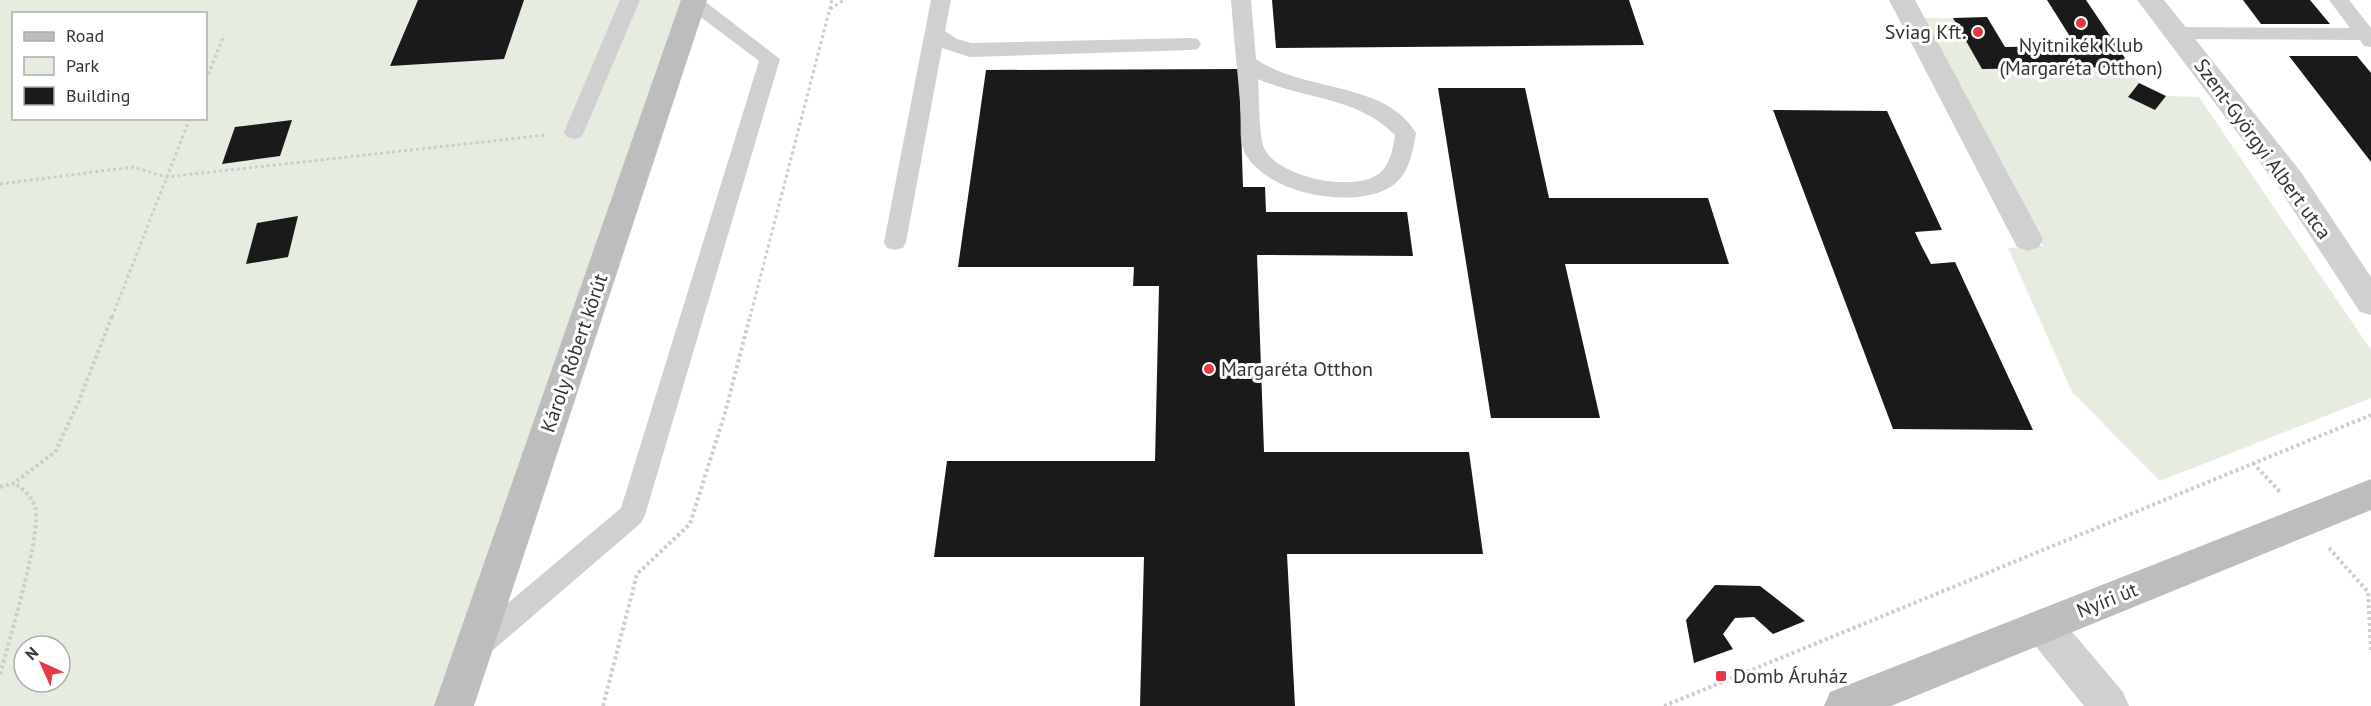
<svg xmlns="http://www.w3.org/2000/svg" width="2371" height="706" font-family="'PT Sans',sans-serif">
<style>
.green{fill:#e6ecdf;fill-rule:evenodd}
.building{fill:#1a1a1a}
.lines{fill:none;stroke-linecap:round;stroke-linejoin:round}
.path-far1{stroke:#cdcdcd;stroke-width:3;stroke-dasharray:3 3;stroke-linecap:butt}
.path{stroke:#cdcdcd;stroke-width:4;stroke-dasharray:3 3;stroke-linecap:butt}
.lane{fill:#d0d0d0;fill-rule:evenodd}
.street{fill:#d0d0d0;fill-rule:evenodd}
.secondary{fill:#bdbdbd;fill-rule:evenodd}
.poi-dot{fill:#e63946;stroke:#fff;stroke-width:2}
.labels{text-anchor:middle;stroke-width:6;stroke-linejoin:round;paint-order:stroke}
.poi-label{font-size:20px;fill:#333;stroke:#fff;text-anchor:start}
.street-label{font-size:20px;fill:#333;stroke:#fff}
</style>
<rect width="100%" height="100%" fill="#fff"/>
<path class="green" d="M0,0h694l-240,706h-454zM14,14h192v104h-192zM24,646h36v36h-36z
M1918,18h35l29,51 149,-2 8,16 -11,14 27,13 11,-14 33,1 172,253v48l-211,83 -88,-89 -64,-144 35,-2z"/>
<path class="building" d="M418,0h106l-20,59 -114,7z
M1272,0h357l15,45 -368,3z
M2047,0h39l45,67 -149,2 -29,-51 34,-1 18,30 71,-1z
M2243,0h67l20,24h-69z
M2289,56h68l14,17v89z
M1239,69l4,118h22l1,25h141l6,44 -156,-1 7,197h205l14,102h-196l8,152h-155l4,-149h-210l13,-96h208l4,-175h-26l1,-19h-176l28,-197z
M2139,83l27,13 -11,14 -27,-13z
M1438,88h87l24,110h159l21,66h-164l35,154h-109z
M1773,110l114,1 55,119 -27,2 6,13 10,19 24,-2 78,168 -140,-1z
M292,120l-12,36 -58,8 13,-37z
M298,216l-10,41 -42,7 11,-41z
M1715,585l45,1 45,35 -32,13 -19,-17 -19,1 -12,16 10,15 -39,14 -8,-43z"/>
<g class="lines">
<path class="path-far1" d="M830,9l14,-9
M206,80l18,-45
M0,184l133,-17 33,10 380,-42
M112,317l78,-199
M750,317l82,-317"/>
<path class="path" d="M2253,463l28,30
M0,487l14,-4 41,-31 24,-51 33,-85
M2329,548l39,44 3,58
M0,674c8,-29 43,-145 35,-167 -4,-12 -11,-17 -21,-24
M603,706l34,-132 53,-50 35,-111 25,-97
M1664,706l707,-291"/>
<path class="lane" d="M620,0h20l-56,132 -3,5 -7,2 -7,-2 -3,-5z
M685,0h18l77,59 -135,456 -4,8 -156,134 -10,4 -10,-4 -4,-9 4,-9 156,-131 138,-447 -73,-55z
M931,0h20l-6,31 12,8 14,4 220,-5 7,1 3,5 -3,5 -7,1 -221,7 -28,-9 -36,194 -3,6 -8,2 -8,-2 -3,-6z
M1231,0h20l5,59c47,33 130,22 160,74 -3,18 -7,42 -24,53 -38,25 -128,8 -148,-35 -5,-12 -3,-25 -3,-37 -3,-38 -7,-75 -10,-114zM1258,79c48,21 98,17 137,56 -2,14 -5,32 -18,40 -27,17 -99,2 -113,-27 -5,-12 -5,-53 -6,-69z
M2329,0h20l22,28v19l-7,-1 -4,-6 -182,-1 -7,-1 -3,-5 3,-5 7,-1 172,1z"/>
<path class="street" d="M1889,0h26l128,239 -4,8 -11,4 -11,-4z
M2137,0h27l137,172 70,105v38l-11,-3 -81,-124z
M2043,608l14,6 66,78 6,14h-45l-55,-68 -5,-12 5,-12z"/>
<path class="secondary" d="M681,0h26l-233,706h-40z
M2371,479v31l-480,196h-67l6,-14z"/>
</g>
<g class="poi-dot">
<circle cx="2081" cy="23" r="6"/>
<circle cx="1978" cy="32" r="6"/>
<circle cx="1209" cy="369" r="6"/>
<rect x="1715" y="670" width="12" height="12" rx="3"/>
</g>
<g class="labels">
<g class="poi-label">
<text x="1966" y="39" text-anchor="end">Sviag Kft.</text>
<text x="2081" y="52" text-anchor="middle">Nyitnikék Klub<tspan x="2081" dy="23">(Margaréta Otthon)</tspan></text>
<text x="1221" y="376">Margaréta Otthon</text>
<text x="1733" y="683">Domb Áruház</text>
</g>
<g class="street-label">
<text transform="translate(2263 149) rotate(54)" y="7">Szent-Györgyi Albert utca</text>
<text transform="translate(574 353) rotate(-71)" y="7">Károly Róbert körút</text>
<text transform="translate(2107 600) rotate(-22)" y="7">Nyíri út</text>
</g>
</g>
<rect x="12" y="12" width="195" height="108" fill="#ffffff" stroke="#adadad" stroke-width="1.5"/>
<rect x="24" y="32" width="30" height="9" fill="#bdbdbd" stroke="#adadad" stroke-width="1.5"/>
<text x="66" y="42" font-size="18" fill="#333333">Road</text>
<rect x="24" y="57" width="30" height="18" fill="#e6ecdf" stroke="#adadad" stroke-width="1.5"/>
<text x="66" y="72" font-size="18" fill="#333333">Park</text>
<rect x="24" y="87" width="30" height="18" fill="#1a1a1a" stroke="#adadad" stroke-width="1.5"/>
<text x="66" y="102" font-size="18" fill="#333333">Building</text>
<g transform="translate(42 664) rotate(315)"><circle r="28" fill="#ffffff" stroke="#adadad" stroke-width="1.5"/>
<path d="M0-4.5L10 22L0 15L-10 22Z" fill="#e63946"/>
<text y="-9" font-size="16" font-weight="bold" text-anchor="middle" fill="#333333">N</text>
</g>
</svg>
